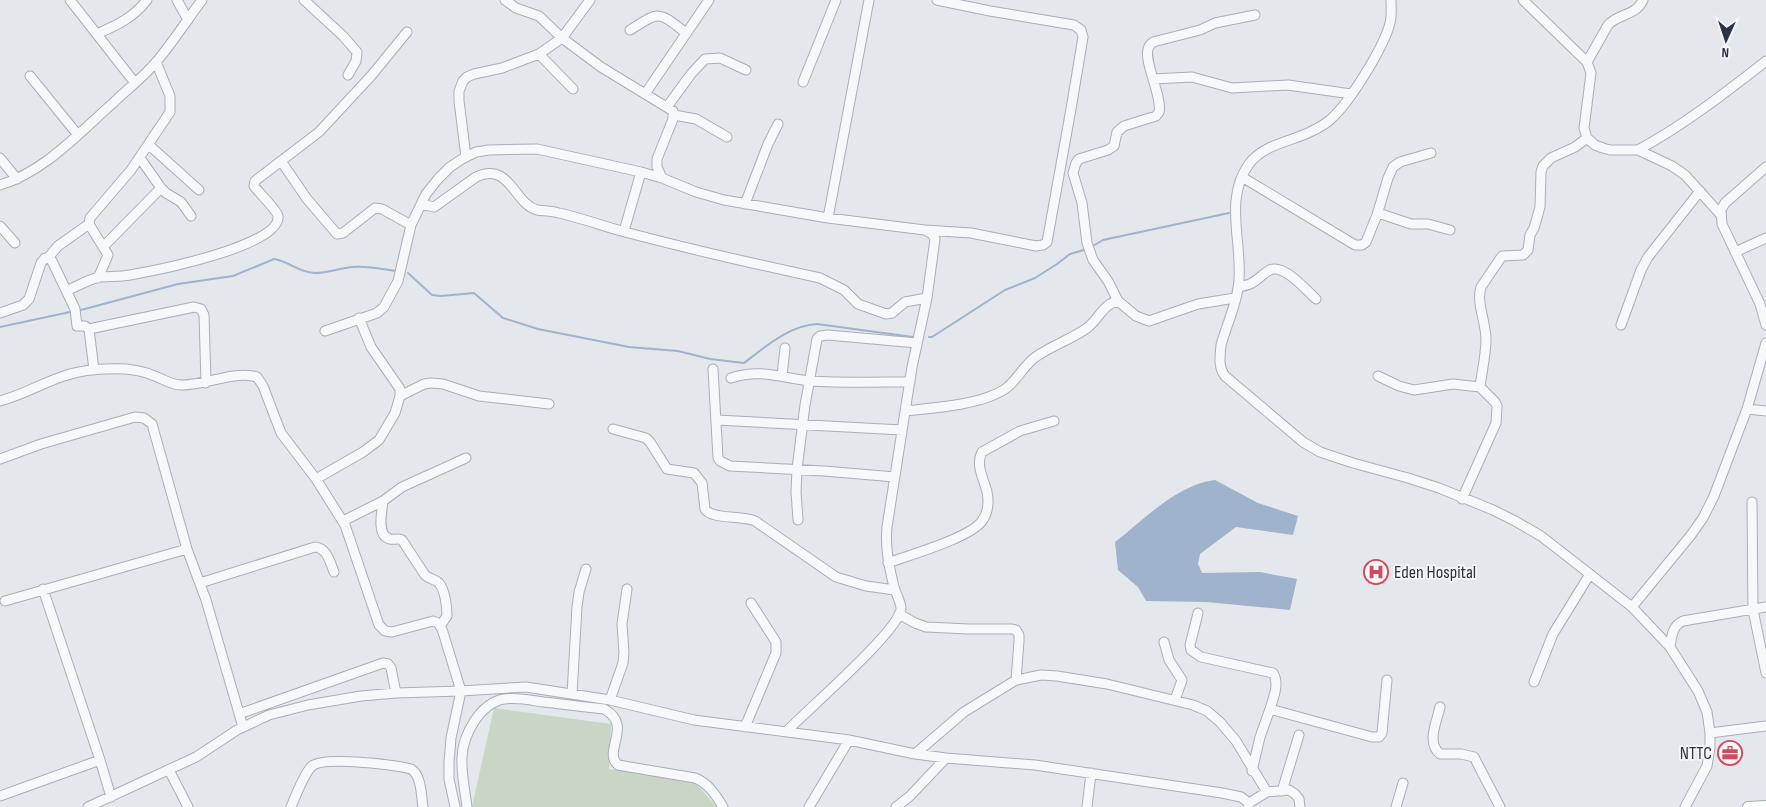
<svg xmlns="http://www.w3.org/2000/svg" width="1766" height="807" font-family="'Sofia Sans Condensed',sans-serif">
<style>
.green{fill:#c9d6c5}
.water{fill:#9fb4cc}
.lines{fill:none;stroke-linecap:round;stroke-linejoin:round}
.stream{stroke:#9fb4cc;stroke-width:2}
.minor-casing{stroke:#a9aeb7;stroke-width:11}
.major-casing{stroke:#a3abb8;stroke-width:12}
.minor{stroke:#f7f8fa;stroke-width:9}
.major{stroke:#fff;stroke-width:10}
.labels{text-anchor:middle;stroke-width:4;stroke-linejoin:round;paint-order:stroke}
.poi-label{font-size:18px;fill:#2b3445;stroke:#f4f6f9;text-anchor:start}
</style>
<rect width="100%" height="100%" fill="#e4e7ec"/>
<path class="green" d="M494,708l117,16 -2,45 84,12 24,26h-245z"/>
<path class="water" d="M1215,480l43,23 40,13 -5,19 -57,-8 -36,27 -2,10 4,9 58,-1 37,7 -7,31 -84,-8 -60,-1 -8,-14 -20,-17 -3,-28c30,-23 61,-57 100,-62z"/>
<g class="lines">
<path class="stream" d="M1091,247l12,-7 126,-27
M408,273l24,22 9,1 33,-3 29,25 35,11 91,18 49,4 32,8 34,4c21,-16 46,-38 73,-39l96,13
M81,310l97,-26 55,-8 41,-17c15,2 25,14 41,14 13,0 25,-5 38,-6 15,-1 29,2 43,4
M0,327l70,-15
M929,337h3l73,-47 30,-12 22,-14 13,-10 17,-5"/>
<defs>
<path id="minor" d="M70,0l65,83
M177,0l11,20
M304,0l39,36 14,16 -1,9 -8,14
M505,0l11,8 23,8 23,22 39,29 72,44v8l-16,40v8l5,11 34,14 28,8 104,18 97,12 7,4 3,5 -8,59 -15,69 -25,160c-2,22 2,39 7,60 2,7 7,15 7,22 -2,22 -95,102 -114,122
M1391,0c0,7 1,16 -1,23 -6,24 -40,79 -59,96 -6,6 -15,10 -23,14 -20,9 -45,12 -59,31 -25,34 -7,78 -10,115 -1,22 -12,45 -18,66 -1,11 -3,22 4,31l78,66 17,10 33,11 55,15 31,10 54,22 22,11 26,15 91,71 38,40 28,44 9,21 3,21v15l-3,18 -22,41
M1523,0l64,62 4,11 -7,55 3,10 8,7 8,3 7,2h28l34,16 13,9 36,40
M630,30c30,-19 28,-19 56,3
M97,34c20,-9 36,-16 50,-34
M539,54l34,35
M1587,62l21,-37c11,-12 28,-9 35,-25
M30,76l48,59
M1153,79l39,-2 40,11 56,-3 63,9
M803,82l33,-82
M645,94l64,-94
M667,107l24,-33 14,-15 15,-1 26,12
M674,115l22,4 31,18
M149,145l50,45
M1638,150c46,-25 87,-57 128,-89
M466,157l-7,-56v-10l4,-10 4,-4 7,-3 28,-6 37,-14 23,-16 28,-38
M0,158l17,21
M140,158l21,30 5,5 15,9 10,14
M281,161l26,38 30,35 6,-1 32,-25 7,1 29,16
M1766,167l-41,36 -4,7 1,14 38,80 6,21
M1242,177l113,68h7l4,-3 11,-27 11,-37 5,-11 7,-5 31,-9
M0,185c44,-13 79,-52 113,-82 14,-14 31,-26 44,-42 16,-19 30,-41 45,-61
M421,204l13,3 42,-30c34,-16 38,27 61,33 7,1 15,1 22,3 22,5 44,13 66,19 64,17 130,32 195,46l24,12 14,14 28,10 6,-1 13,-11 22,-4
M745,204l23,-60 10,-20
M1378,213l33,11h17l22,6
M828,218l41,-218
M0,226l15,17
M925,230l46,3 65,13 7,-1 4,-3 24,-133 12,-72 -2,-7 -7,-5 -84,-14 -53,-11
M624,231l17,-59
M103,247l58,-59
M1735,252l31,-14
M48,258l10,-12 31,-22
M98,278l10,-23 -19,-31 1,-6 41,-48 39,-58v-16l-14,-34
M1238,287c18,-3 17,-7 30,-16 14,-10 38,19 48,28
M68,290c10,-4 21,-11 32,-13 10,-1 20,0 30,-2 23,-4 152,-29 148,-59 -1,-6 -19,-23 -24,-30l1,-5 64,-49 52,-56 36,-44
M1235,298l-37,6 -49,17 -13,-5 -18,-15 -10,-20 -15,-21 -6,-17 -5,-40 -9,-30 3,-10 3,-4 29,-9 6,-4 3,-14 7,-6 32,-10 3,-4c4,-16 -19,-56 -9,-67 1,-2 5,-4 7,-4l43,-11 15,-7 40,-8
M0,313l23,-8 6,-6 12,-36 4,-5h3l4,3 23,48 2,17h8l4,3 5,41
M1621,325l20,-55 7,-13 52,-66
M89,329l105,-22 7,2 3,6 2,68
M325,331l52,-18 7,-6 14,-26 13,-56 15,-31 12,-15 12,-12 12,-8 14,-7 13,-2 48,-1 104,23 21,6
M713,369l5,89 2,3 10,5 94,5 71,6
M782,376l3,-28
M1378,376l21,10 15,4 39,-6 27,3 15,15 2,4 -1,17 -34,76
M731,378c30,-10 50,0 79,3 33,2 67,1 100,1
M1480,387c2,-16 6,-33 6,-48 0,-16 -10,-37 -5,-52l21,-31 21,-1 5,-5 2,-15 4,-7 6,-21 1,-35 2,-6 8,-8 24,-11 12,-9
M400,396l24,-12 7,-1 12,1 36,12 70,8
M0,401c23,-6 42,-18 64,-25 19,-7 42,-8 62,-7 8,1 18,2 26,6 10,3 18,10 29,10 23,1 54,-15 76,-8l6,9 18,47 35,46 29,46 34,100 6,6 7,1 41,-11 5,2 4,6 19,62 -10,47 -2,24v17l6,28
M1747,409l19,2
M905,411c28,-3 76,-6 100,-22 13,-9 19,-25 32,-33 16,-11 35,-17 50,-28 12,-9 16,-24 31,-27
M717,420l185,10
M613,429l33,9 4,4 17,27 27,4 8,10 3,26c7,11 37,6 50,12l81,56 30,9 29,4
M0,459l41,-15 94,-27 9,1 8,6 35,125 19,51 37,127
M316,479l47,-27 16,-12 16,-27 5,-17v-7l-29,-42 -12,-29
M383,501l19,-14 64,-29
M1752,502l1,108 13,63
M798,520l-2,-28 1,-23 8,-64 12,-66 3,-3 8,-1 89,8
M343,521l40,-20c-1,10 -7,35 7,38 5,1 8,-1 12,1l23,35c4,4 10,4 14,8 6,7 8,24 8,33l-7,10
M888,563c21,-8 82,-25 94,-42 6,-8 7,-19 5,-29 -3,-13 -12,-27 -5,-40l38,-21 34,-10
M200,583l115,-36c12,1 15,15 19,25
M43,589l57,171 11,37
M5,601l182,-52
M1632,607l59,-72 12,-17 11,-22 33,-87 19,-66
M1198,613l-8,32 1,5 10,7 72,16c7,11 0,25 -3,36l102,28h7l3,-4 5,-53
M899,614l16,9 11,4 43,2h43l4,1 3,5v6l-3,39
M1164,642l5,18 13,20 -7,20
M1670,647c2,-11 2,-21 13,-26l83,-14
M1534,682l19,-48 37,-60
M572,694l5,-87 2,-15 7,-23
M610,700l13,-37 1,-10 -2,-29 5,-35
M1440,707c-3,14 -14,36 0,47h21l13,3 26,50
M239,714l144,-51 5,1 3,4 5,25
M745,727l31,-74v-11l-25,-39
M1710,733l56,-7
M915,754l49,-42 52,-32 25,-5 16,1 50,8 86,21 14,6 13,11 16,19 31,51
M169,770l19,37
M1252,771l8,-34 10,-28
M1282,791l17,-56
M0,796l100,-36
M1249,803l18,-11 22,-2 6,4 4,5 1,8
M88,807l108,-50 41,-27 32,-15 39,-10 53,-9 35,-3 65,-2 65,-4 84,13 84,20 155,20 66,14 31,4 89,7 187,28 19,4 8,6 -1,4
M291,807c4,-10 14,-35 21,-41 12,-10 83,-1 99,3 11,7 10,27 12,38
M467,807c-2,-16 -6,-34 -5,-50 1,-22 18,-54 42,-58 13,-2 26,1 39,3 20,2 40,5 61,7 30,16 -2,43 14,56l77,13c13,5 21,17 28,29
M809,807l40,-67
M896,807l14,-11 36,-38
M1087,807l4,-34
M1396,807l7,-24"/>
<path id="major" d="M1748,807l18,-1"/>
</defs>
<use href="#minor" class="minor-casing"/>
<use href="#major" class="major-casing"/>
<use href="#minor" class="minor"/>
<use href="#major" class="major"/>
</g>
<defs>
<symbol id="hospital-ring" viewBox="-11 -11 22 22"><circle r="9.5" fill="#f4f6f9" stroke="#d1495b" stroke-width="1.5"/><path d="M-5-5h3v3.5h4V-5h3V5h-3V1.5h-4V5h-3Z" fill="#d1495b"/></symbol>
<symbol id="office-ring" viewBox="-11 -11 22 22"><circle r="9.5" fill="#f4f6f9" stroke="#d1495b" stroke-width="1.5"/><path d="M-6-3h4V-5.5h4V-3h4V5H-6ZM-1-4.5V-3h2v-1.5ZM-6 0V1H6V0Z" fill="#d1495b"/></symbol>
</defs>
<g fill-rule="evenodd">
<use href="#hospital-ring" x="1362" y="558" width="28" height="28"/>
<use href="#office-ring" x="1716" y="739" width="28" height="28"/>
</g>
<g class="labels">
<g class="poi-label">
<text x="1394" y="578">Eden Hospital</text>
<text x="1712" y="759" text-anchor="end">NTTC</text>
</g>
</g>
<g transform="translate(1726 40) rotate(183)" stroke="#f4f6f9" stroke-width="4" paint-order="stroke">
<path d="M0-4L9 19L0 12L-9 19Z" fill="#2b3445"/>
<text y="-8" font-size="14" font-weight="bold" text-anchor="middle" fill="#2b3445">N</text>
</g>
</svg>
